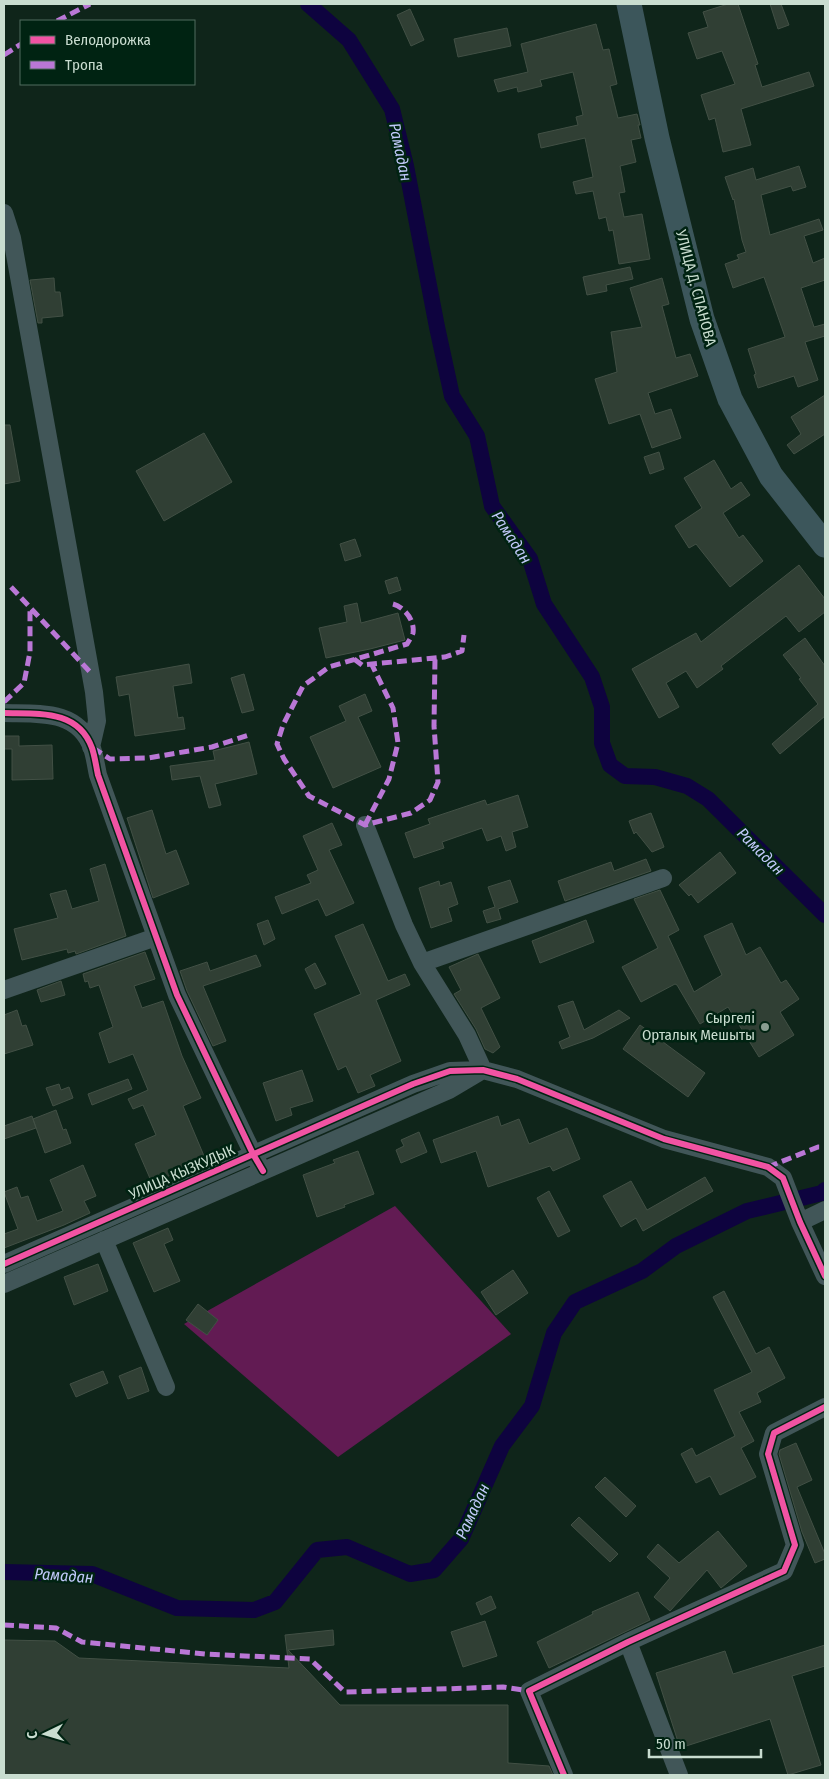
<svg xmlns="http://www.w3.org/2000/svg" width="829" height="1779" font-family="'Fira Sans Condensed',sans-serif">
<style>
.green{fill:#621b53}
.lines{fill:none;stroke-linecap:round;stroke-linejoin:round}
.canal{stroke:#0e033f;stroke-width:16}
.building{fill:#303f34;stroke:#425045}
.minor{stroke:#415658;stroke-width:18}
.secondary{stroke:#3c565b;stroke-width:25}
.quiet{stroke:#ba77d6;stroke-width:5;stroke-dasharray:10 5;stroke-linecap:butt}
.cycleway-casing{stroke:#002312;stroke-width:9}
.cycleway{stroke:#f153a3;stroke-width:6}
.poi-dot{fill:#889d90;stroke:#002312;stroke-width:2}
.labels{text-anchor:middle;stroke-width:5;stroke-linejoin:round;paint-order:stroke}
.street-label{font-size:15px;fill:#c9ddd0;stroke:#002312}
.poi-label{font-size:15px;fill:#c9ddd0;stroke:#002312;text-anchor:end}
.water-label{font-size:16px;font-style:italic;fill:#c1c9fa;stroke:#002312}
</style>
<rect width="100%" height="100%" fill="#0f251a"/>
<path class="green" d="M395,1206l116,128 -173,123 -154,-133z"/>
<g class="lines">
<path class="canal" d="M308,4l41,36 43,69 14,57 31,161 15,69 25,40 15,70 38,53 14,45 48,73 10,30v36l8,22 15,11 30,1 32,9 21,13 117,116
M4,1572l88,2 85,34 77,2 21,-8 42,-52 30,-3 63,27 24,-4 27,-31 41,-93 30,-40 22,-73 21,-31 67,-31 34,-25 71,-35 75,-18 3,-3"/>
</g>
<path class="building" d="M728,4h10l20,60 -3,1 7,22 47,-15 5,14 -73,23 10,36 -28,7 -8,-34 -6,2 -8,-25 34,-11 -13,-33 -25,8 -9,-26 20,-6 -5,-15z
M770,4h11l8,21 -11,4z
M410,9l14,31 -13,6 -14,-31z
M596,24l7,26 6,-1 8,35 -7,2 8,32 19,-4 3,11h-2l3,13 -10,2 5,22 -16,4 5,26 -6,1 5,24 18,-3 8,45 -31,5 -6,-34 -4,1 -3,-14 -7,2 -6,-28 -17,3 -3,-12 20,-5 -8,-39 -44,10 -3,-14 40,-9 -2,-8 7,-2 -10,-43 -33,8 2,6 -24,6 -1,-5 -19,5 -4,-12 34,-8 -7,-28z
M507,28l4,18 -53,11 -4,-18z
M799,166l7,21 -13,4 -2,-5 -30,9 9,40 49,-16 4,11 -19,6 9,27 12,-5v22l-24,8 13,39 11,-3v12l-20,6 13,38 -20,7 -4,-11 -36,12 -4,-13 2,-1 -8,-25 37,-12 -21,-60 -31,11 -8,-24 14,-5 -2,-4 9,-3 -4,-12 -8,-41 -1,1 -8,-23 28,-9 3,12z
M630,267l3,12 -27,6 1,6 -20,4 -4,-18z
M54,278l1,14h5l3,24 -21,2v5h-4l-8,-43z
M662,278l7,26 -7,2 14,52 14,-4 8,22 -50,17 7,21 16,-5 10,29 -29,10 -12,-34 -31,10 -14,-45 22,-7 -6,-40 31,-5 -12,-39z
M825,395v39l-31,20 -7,-9 14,-11 -10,-17z
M4,425h6l10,56 -16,3z
M204,433l28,49 -68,39 -28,-50z
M659,452l5,17 -14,5 -6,-17z
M714,460l17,29 10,-7 9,13 -27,18 16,25 4,-3 20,26 -33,26 -34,-43 -7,4 -14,-22 27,-18 -18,-30z
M355,539l6,17 -16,5 -5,-17z
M799,565l26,34v13l-26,20 -13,-16 -65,50 2,3 -26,19 -11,-17 -20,12 13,24 -20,11 -27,-49 64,-36 5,9z
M397,577l4,13 -12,4 -4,-13z
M357,603l4,20 37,-10 7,27 -35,9 -44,9 -7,-30 28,-6 -3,-16z
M805,638l20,28v50l-45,38 -8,-10 46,-40 -19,-25 2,-1 -18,-23z
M189,664l3,19 -19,3 5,32 5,-1 2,12 -50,7 -6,-42 -10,2 -3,-19z
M244,674l10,36 -12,3 -11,-35z
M365,694l7,17 -14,6 23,50 -48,21 -23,-51 36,-16 -7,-15z
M4,736h15v10l33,-1 1,34 -41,1v-31h-8z
M249,742l8,32 -42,10 6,21 -12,3 -9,-32 -28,4 -2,-14 45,-6 -2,-9z
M518,795l10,32 -16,5 4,15 -10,4 -5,-15 -14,5 -5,-13 -40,14 2,6 -30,10 -9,-25 25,-9 -2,-5 57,-19 2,5z
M152,810l14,44 10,-4 13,34 -36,14 -26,-80z
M651,813l13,34 -12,5 -16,-20 -2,2 -5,-13z
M332,823l10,22 -13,5 25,53 -28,13 -8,-17 -36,15 -7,-17 36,-14 -4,-8 11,-5 -15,-34z
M720,852l16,21 -38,30 -7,-9 -2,2 -10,-11z
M646,859l5,12 -86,30 -7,-20 53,-19 3,9z
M105,864l21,72 -50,18 -1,-3 -7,2 -1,-4 -45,11 -8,-31 44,-11 -8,-24 16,-4 6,19 27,-8 -9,-32z
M510,880l8,22 -20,7 3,10 -14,4 -4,-12 12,-4 -7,-20z
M439,881l1,5 11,-4 7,22 -10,4 4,13 -21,7 -12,-40z
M660,890l19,40 -11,6 26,56 28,-17 -18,-39 28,-13 14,32 14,-8 21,36 5,-3 13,19 -19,13 14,23 -35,22 -31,-50 -28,17 -23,-39 -2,-1 -34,18 -19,-35 36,-19 -24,-49z
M268,920l7,19 -11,6 -7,-21z
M586,920l8,22 -54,21 -8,-22z
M363,924l25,57 17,-7 5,11 -34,15 25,61 -31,14 5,11 -17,7 -12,-27 -8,4 -24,-56 47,-20 -26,-58z
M145,952l10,27 -21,7 8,22 21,-7 19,55 19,42 -18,8 24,57 -14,6 -1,-3 -40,17 -17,-39 21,-9 -13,-30 -10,4 -5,-10 20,-9 -15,-36 -24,9 -10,-30 14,-6 -14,-42 -9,3 -2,-7 -3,1 -2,-8z
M478,954l22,44 -19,10 19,39 -7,6 -8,-4 -9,-20 -22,-35 7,-4 -12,-23z
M256,955l5,11 -58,20 23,55 -13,5 -26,-55 -7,-20 27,-9 3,9z
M315,963l11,21 -11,5 -10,-20z
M61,981l4,14 -24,7 -4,-12z
M573,1001l11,29 35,-20 11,8 -37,20 -31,11 -3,-7 11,-5 -12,-31z
M17,1010l5,16 4,-1 7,20 -29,9v-39z
M640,1025l65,48 -17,24 -65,-48z
M302,1070l11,31 -23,7 2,7 -16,6 -13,-38z
M128,1079l4,10 -40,16 -4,-11z
M59,1084l2,6 8,-3 4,11 -20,8 -7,-18z
M56,1110l7,20 3,-1 5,14 -26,10 -12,-34z
M32,1116l4,12 -32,11v-13z
M498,1116l3,10 18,-7 10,25 38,-16 13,31 -27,12 -3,-5 -62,21 -12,-36 -35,12 -8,-23z
M419,1132l8,20 -26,11 -5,-13 8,-4 -3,-6z
M358,1151l16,43 -30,11 1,2 -28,10 -14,-42 32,-12 -2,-3z
M83,1165l13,31 -12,5 6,12 -26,12 -60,23v-14l14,-5 -14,-37 13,-5 4,11 7,-2 9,25 26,-10 -13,-31z
M705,1177l8,14 -70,40 -7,-13 -15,9 -18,-31 28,-15 16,29z
M549,1191l21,40 -12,6 -21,-39z
M168,1228l5,12 -9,4 16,37 -26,11 -21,-49z
M98,1264l10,27 -34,14 -10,-28z
M513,1270l15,23 -32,22 -15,-23z
M724,1291l32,63 13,-7 16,31 -28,15 4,9 -22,10 15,29 -13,7 15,29 -36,18 -10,-19 -14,7 -15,-29 11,-6 4,8 39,-20 -21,-46 38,-18 -39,-75z
M198,1304l20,16 -11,15 -21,-15z
M141,1367l8,24 -21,8 -9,-23z
M103,1371l5,12 -32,14 -6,-13z
M796,1443l16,37 -15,7 28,67v5l-10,4 -13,-31 -23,-78 1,-4z
M605,1477l31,29 -10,11 -31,-30z
M579,1517l39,37 -8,8 -39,-37z
M718,1531l29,35 -26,22 -14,-18 -37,41 -16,-14 16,-19 -23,-21 11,-13 21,19z
M638,1592l12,28 -101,48 -12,-26 56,-28 -1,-2z
M491,1596l5,12 -15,7 -5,-12z
M485,1621l12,35 -34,11 -12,-35z
M333,1630l1,15 -46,5 52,55h168v58l41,3 4,9h-549v-135l51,1 24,17 210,10 -4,-33z
M825,1645v21l-33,10 29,89 -33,10 -18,-56 -90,29 -24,-75 69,-22 8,23z"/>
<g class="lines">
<path class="minor" d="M4,213l8,25 82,454 3,29 -6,26
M4,713c34,1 74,-4 88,35 3,9 4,18 6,27l79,220 76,159 10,17
M365,825l39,100 18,38 45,72 16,35
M422,963l241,-85
M4,990l152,-53
M800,1222l25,-12
M104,1240l62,147
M4,1264l409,-180 37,-13 33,-1 34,9 147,60 104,28 15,11 17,44 25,54
M4,1284l445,-194 32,-19
M628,1642l51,133
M564,1775l-35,-84 99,-49 156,-71 11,-26 -27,-91 6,-21 51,-26"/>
<path class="secondary" d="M629,4l28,134 45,181 28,80 41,77 54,69"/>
<path class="quiet" d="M57,21l33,-17
M4,55l17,-11
M11,587l80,86
M393,604c11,3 22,16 20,29 -1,3 -4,8 -6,11l-78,23 -26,19 -20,39 -6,19 7,15 25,37 56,29 46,-12 19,-13 8,-18 -4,-56 1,-68
M354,659l8,6 83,-8 17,-6 2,-16
M4,702l20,-19 6,-31v-45
M93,748l17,11 38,-1 64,-11 37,-12
M365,825l24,-46 9,-36 -5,-35 -22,-45
M768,1167l50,-20h7
M4,1625l52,3 26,14 123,12 105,5 35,33 158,-5 26,4"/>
<defs>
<path id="cycleway" d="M4,713c34,1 74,-4 88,35 3,9 4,18 6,27l79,220 76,159 10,17
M4,1264l409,-180 37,-13 33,-1 34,9 147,60 104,28 15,11 17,44 25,54
M564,1775l-35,-84 99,-49 156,-71 11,-26 -27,-91 6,-21 51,-26"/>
</defs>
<use href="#cycleway" class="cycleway-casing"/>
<use href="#cycleway" class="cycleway"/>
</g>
<circle class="poi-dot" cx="765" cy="1027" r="5"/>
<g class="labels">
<g class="street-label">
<text transform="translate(696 288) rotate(75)" y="5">УЛИЦА Д. СПАНОВА</text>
<text transform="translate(182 1172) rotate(-24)" y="5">УЛИЦА КЫЗКУДЫК</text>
</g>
<g class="poi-label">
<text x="755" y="1023">Сыргелі<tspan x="755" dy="17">Орталық Мешыты</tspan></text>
</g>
<g class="water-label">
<text transform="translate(401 152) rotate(78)" y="6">Рамадан</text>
<text transform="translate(512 537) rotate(57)" y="6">Рамадан</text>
<text transform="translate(761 851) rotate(45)" y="6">Рамадан</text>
<text transform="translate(472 1511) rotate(-65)" y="6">Рамадан</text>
<text transform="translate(64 1575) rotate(4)" y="6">Рамадан</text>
</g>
</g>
<rect width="829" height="1779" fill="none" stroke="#c9ddd0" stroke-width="10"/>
<rect x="20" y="20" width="175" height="65" fill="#002312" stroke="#506d5e"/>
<rect x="30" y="36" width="25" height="8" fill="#f153a3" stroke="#506d5e"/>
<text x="65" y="45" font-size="15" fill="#c9ddd0">Велодорожка</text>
<rect x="30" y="61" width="25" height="8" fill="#ba77d6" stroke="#506d5e"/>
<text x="65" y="70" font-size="15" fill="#c9ddd0">Тропа</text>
<g transform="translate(45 1734) rotate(265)" stroke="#002312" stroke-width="4" paint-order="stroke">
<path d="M0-4L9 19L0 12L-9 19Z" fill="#c9ddd0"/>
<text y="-8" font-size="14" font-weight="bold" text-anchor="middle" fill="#c9ddd0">С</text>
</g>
<path d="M649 1749v8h112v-8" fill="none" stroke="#c9ddd0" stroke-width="2.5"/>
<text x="656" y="1749" font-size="15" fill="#c9ddd0" stroke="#002312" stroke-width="4" paint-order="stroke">50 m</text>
</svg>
